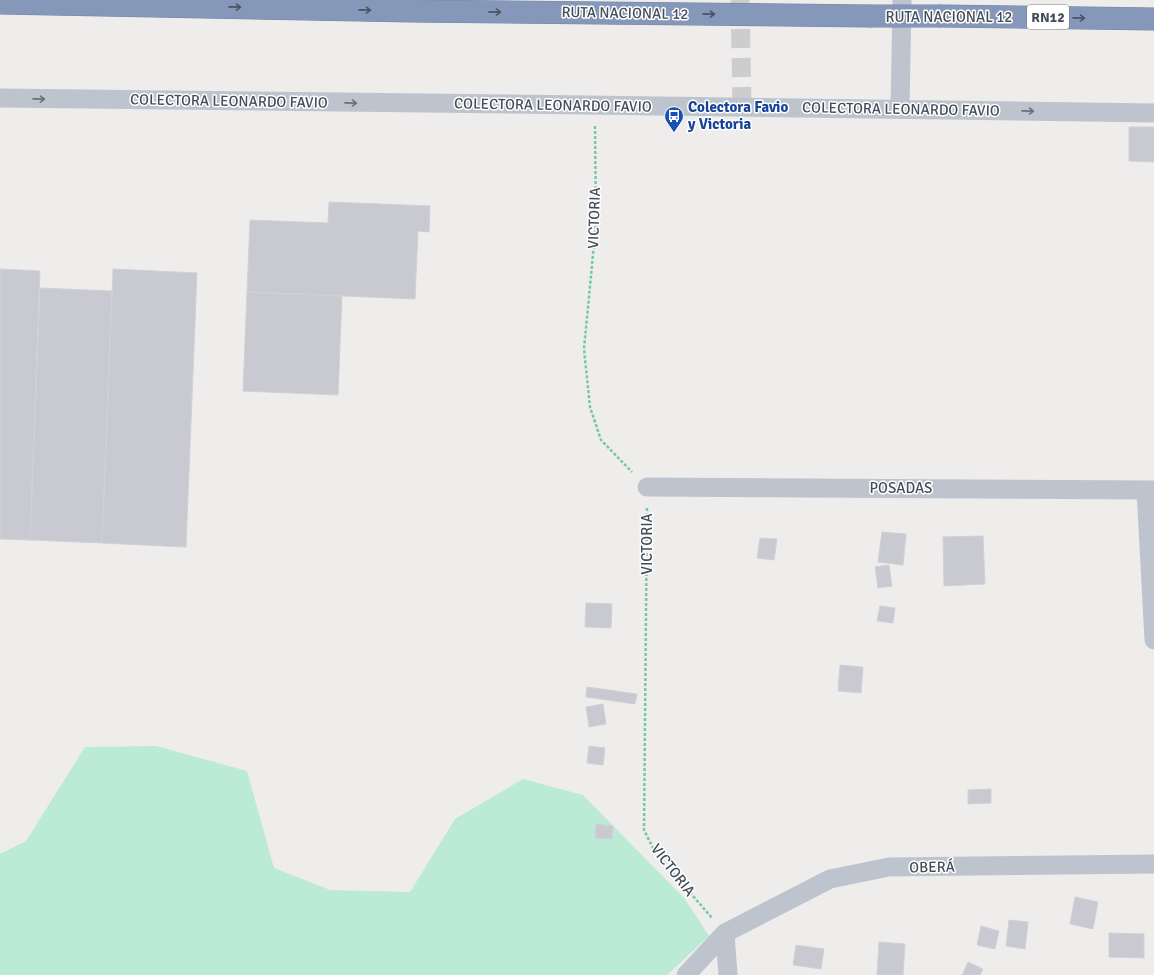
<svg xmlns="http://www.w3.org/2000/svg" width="1154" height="975" font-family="Signika,sans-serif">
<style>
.green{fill:#bbebd4}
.building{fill:#c9cad1;stroke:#d0d1d7}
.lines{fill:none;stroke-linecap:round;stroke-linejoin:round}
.street-tunnel{stroke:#cdccce;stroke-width:19;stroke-dasharray:19 10;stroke-linecap:butt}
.highway-casing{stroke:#7183a4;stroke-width:23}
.path{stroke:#75c7a9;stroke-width:2.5;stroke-dasharray:3 2;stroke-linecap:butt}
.street{stroke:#bdc4ce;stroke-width:19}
.highway{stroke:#8598b9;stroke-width:22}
.highway-bridge-casing{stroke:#7183a4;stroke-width:23;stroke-linecap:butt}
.highway-bridge{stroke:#8598b9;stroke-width:22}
.oneway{stroke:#4b5462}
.oneway2{stroke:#69717b}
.labels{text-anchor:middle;stroke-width:3;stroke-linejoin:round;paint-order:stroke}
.shield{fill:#fff;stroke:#7d828a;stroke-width:1}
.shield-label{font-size:14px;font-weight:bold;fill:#454d58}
.street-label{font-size:15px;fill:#454d58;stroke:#fff}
.transit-label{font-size:15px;font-weight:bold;fill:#164399;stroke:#fff;text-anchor:start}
</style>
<rect width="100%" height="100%" fill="#efecec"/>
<path class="green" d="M156,746l91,25 27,97 56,22 80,2 45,-73 68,-40 60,16 102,104 24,37 -42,39h-667v-121l26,-13 59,-94z"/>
<path class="building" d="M1129,127h25v35l-25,-1z
M329,202l101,4 -1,26 -11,-1 -3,68 -168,-7 3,-72 78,3z
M0,269l40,2 -10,269 -30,-1z
M113,269l84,4 -11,274 -84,-4z
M40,288l72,3 -10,252 -72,-3z
M247,292l95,4 -4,99 -95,-4z
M882,532l24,2 -3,31 -25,-3z
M983,536l2,48 -41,2 -1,-49z
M760,538l17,1 -3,21 -17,-2z
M889,565l3,21 -14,2 -3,-21z
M586,603l26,1 -1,24 -26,-1z
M880,606l15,2 -2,15 -16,-2z
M840,665l23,2 -2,26 -23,-2z
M587,687l50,7 -2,10 -49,-7z
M603,704l3,20 -17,3 -3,-20z
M589,746l16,2 -2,17 -16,-2z
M991,789v14l-23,1v-14z
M596,824l17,2 -1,13 -17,-1z
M1075,897l23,5 -5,27 -23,-5z
M1009,920l19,2 -3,27 -19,-3z
M981,926l18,5 -4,18 -18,-4z
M1109,933l35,1v24l-35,-1z
M879,942l26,2 -2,31h-26z
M796,945l28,4 -3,20 -28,-4z
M968,962l15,7 -3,6h-18z"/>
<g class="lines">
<path class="street-tunnel" d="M740,0l2,106"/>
<defs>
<path id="highway" d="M0,3l411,8 458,5
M942,16l212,3"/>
</defs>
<use href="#highway" class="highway-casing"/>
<path class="path" d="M595,126l1,97 -12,126 6,58 11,33 31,32
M647,508l-3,322 11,22 57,66"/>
<path class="street" d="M0,98c385,5 769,8 1154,15
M900,108l2,-108
M647,487l507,3
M1146,490l8,150
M725,933l3,42
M686,975l39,-42 105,-54 59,-12 265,-3"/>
<use href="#highway" class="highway"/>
<defs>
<path id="highway-bridge" d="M869,16h73"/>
</defs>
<use href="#highway-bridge" class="highway-bridge-casing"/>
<use href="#highway-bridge" class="highway-bridge"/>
</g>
<defs><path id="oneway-shaft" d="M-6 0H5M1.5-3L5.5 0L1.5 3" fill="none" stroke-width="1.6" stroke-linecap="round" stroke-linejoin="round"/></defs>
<g class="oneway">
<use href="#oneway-shaft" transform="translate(235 7) rotate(1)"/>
<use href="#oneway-shaft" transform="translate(365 10) rotate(1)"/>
<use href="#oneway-shaft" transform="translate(495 12) rotate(1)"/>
<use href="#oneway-shaft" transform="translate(709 14) rotate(1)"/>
<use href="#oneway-shaft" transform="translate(1079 18) rotate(1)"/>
</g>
<g class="oneway2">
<use href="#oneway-shaft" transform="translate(39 99) rotate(1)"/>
<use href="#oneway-shaft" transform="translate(351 103) rotate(1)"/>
<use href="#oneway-shaft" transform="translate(1028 111) rotate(1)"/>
</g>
<defs>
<symbol id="bus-pin" viewBox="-11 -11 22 30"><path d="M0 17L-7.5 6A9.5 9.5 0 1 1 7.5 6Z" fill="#1a4fb4" stroke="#fff"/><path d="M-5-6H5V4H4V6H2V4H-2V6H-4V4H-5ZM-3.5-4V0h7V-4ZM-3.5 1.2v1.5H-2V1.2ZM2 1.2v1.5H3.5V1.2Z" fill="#fff"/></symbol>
</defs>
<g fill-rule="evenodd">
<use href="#bus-pin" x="663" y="105" width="22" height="30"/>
</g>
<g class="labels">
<rect class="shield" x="1027" y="5" width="42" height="24" rx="3"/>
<g class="shield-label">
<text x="1048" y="22">RN12</text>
</g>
<g class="street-label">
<text transform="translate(625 13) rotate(1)" y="5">RUTA NACIONAL 12</text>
<text x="949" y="22">RUTA NACIONAL 12</text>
<text transform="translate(229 101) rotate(1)" y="5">COLECTORA LEONARDO FAVIO</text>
<text transform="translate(553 105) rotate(1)" y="5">COLECTORA LEONARDO FAVIO</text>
<text transform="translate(901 109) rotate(1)" y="5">COLECTORA LEONARDO FAVIO</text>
<text transform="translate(594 218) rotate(-88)" y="5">VICTORIA</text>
<text x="901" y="493">POSADAS</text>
<text transform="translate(647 544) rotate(-90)" y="5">VICTORIA</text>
<text transform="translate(932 867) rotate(-1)" y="5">OBERÁ</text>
<text transform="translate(673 870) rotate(52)" y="5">VICTORIA</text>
</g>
<g class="transit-label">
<text x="688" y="112">Colectora Favio<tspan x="688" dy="17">y Victoria</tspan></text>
</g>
</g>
</svg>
